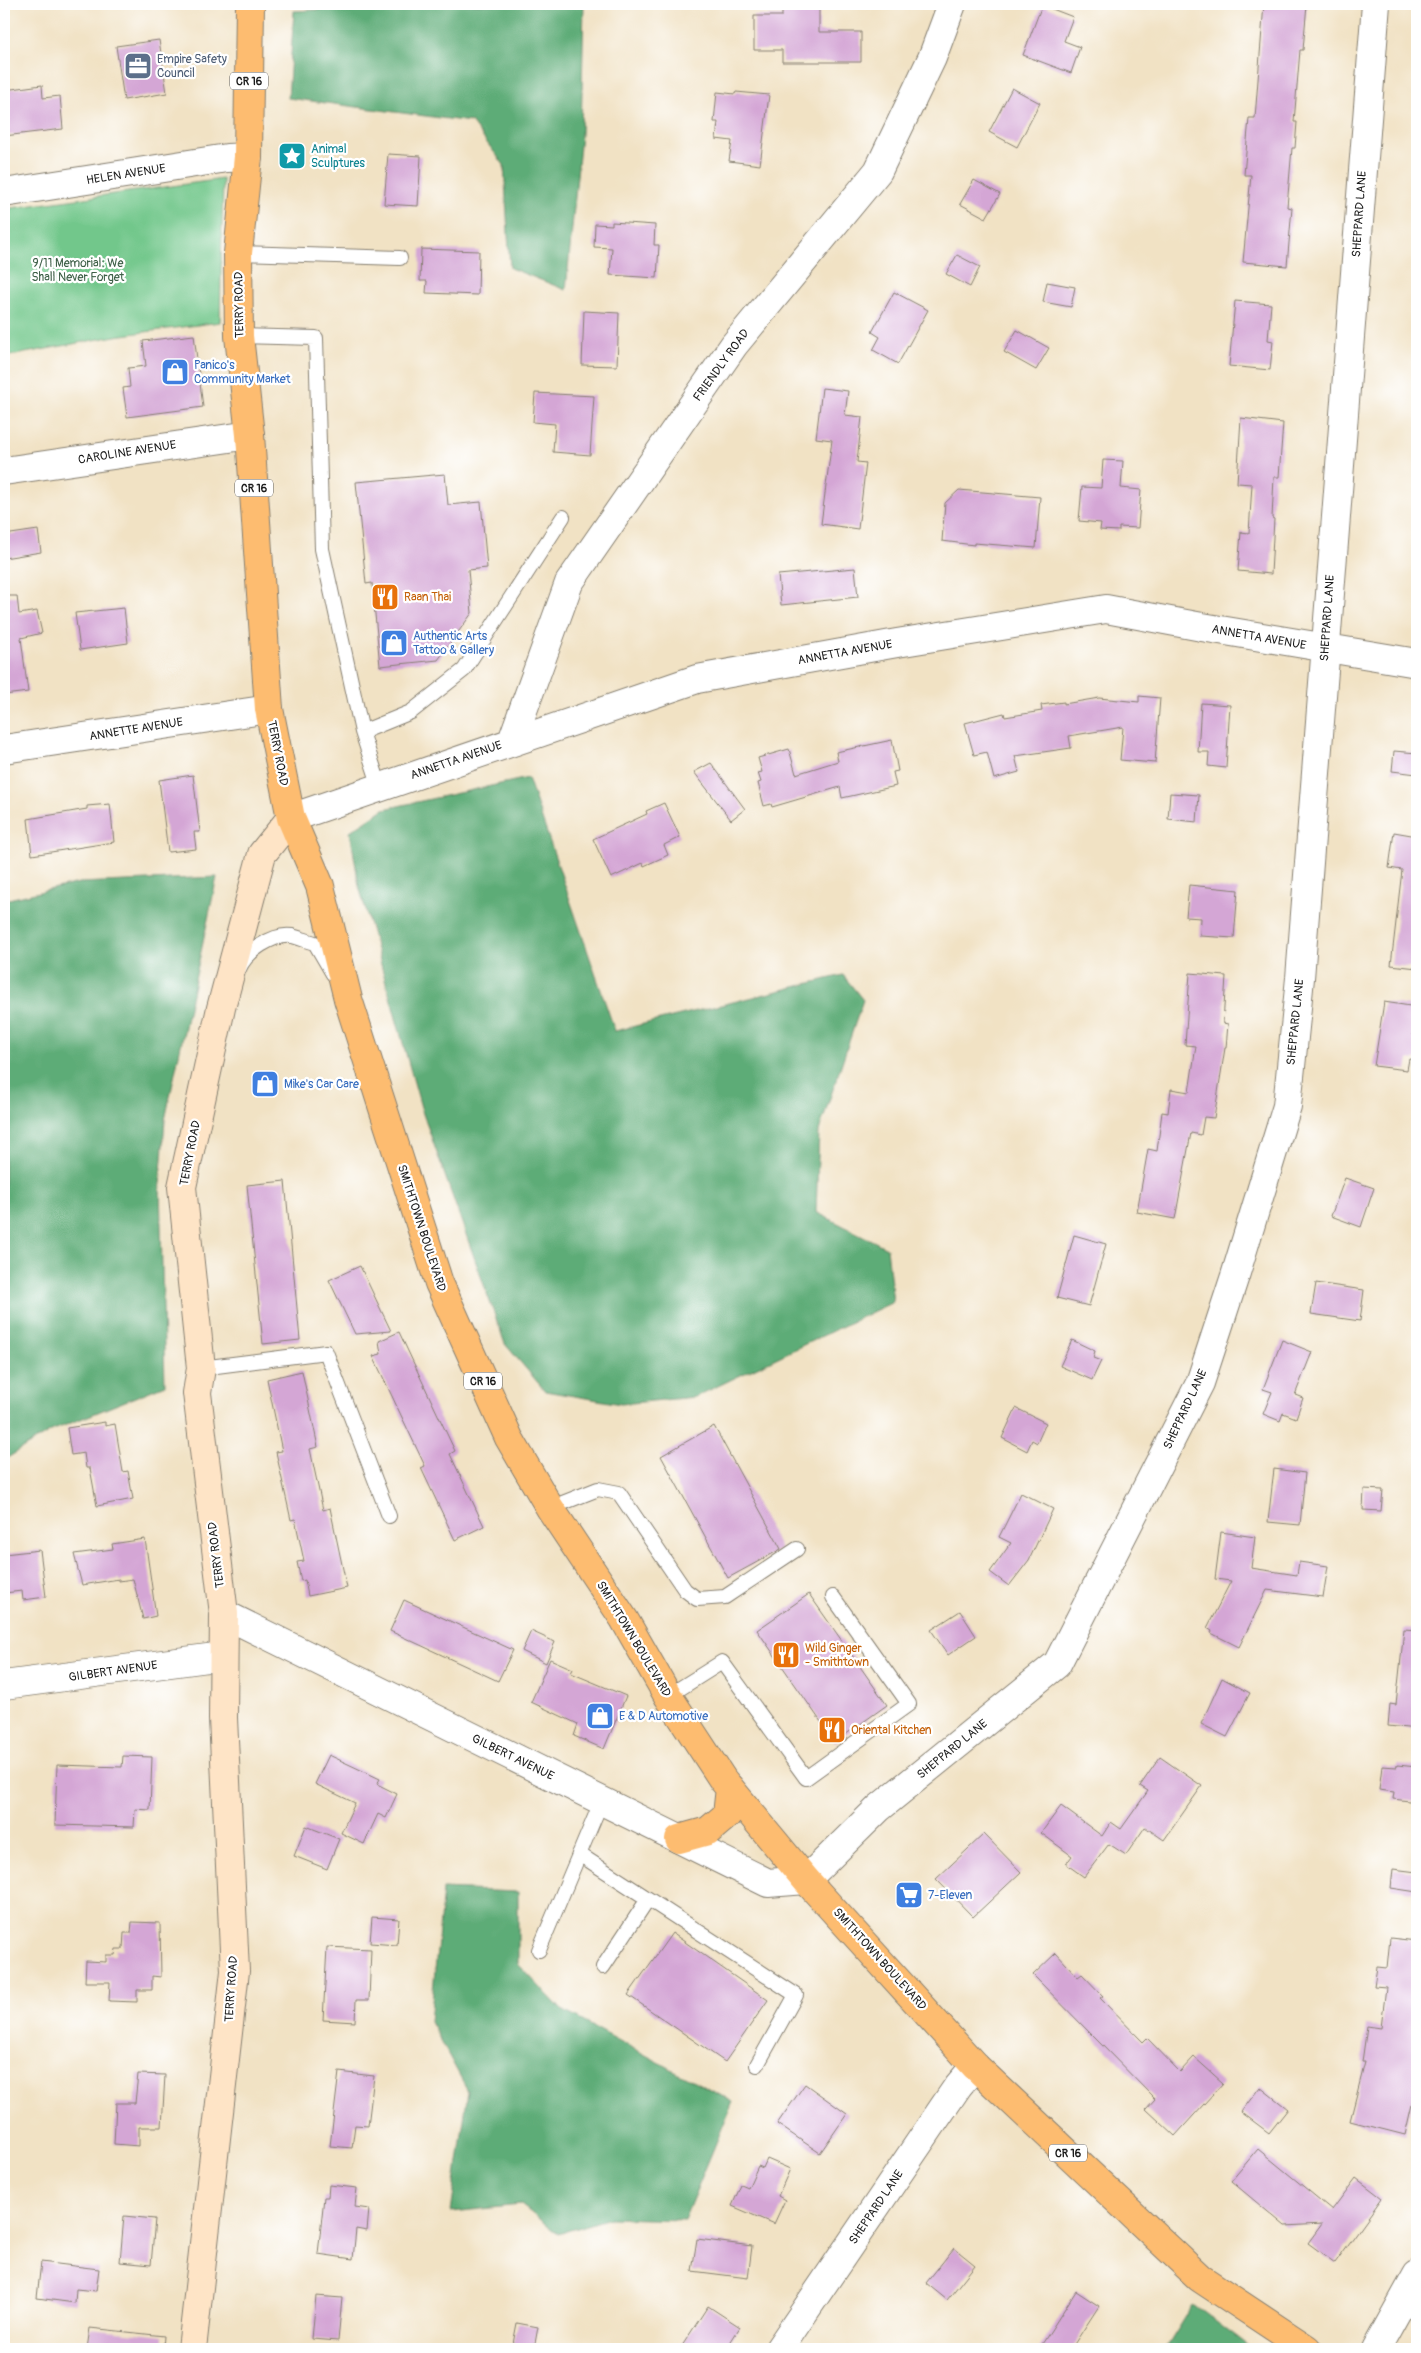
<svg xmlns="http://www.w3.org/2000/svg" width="1421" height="2353" font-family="Pangolin,sans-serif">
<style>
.green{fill:#72c78b;stroke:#477254}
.forest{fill:#5dac77;stroke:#3c644a}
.building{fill:#d4a6d5}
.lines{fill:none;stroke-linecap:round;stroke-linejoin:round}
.lane-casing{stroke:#867f70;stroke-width:16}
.street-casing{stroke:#867f70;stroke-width:30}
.secondary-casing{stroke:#867f70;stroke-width:30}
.primary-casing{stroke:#867f70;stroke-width:30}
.lane{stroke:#fff;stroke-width:14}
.street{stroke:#fff;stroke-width:28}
.secondary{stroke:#fee4c6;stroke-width:28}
.primary{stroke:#fdbc70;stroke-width:28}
.labels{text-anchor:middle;stroke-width:4.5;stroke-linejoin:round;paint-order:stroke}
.shield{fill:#fff;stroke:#606060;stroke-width:1}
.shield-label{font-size:11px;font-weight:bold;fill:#1c1c1c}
.service-label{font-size:12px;fill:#4e5e75;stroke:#fff;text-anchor:start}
.culture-label{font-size:12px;fill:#0d838f;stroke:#fff;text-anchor:start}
.street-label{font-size:12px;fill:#1c1c1c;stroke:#fff}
.park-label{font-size:12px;fill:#3e6048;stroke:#fff}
.shop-label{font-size:12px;fill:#366cbe;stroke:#fff;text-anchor:start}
.food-label{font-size:12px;fill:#c56008;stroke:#fff;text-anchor:start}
</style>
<rect width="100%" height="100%" fill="#fff"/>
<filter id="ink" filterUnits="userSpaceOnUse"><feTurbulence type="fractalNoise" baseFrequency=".02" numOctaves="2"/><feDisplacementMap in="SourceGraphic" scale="10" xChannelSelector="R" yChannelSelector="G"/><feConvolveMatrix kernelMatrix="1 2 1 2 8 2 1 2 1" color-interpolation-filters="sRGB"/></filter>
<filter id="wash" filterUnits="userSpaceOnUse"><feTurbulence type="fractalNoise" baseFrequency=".0096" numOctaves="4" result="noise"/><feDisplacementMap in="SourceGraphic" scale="20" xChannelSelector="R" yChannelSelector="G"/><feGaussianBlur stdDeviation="1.12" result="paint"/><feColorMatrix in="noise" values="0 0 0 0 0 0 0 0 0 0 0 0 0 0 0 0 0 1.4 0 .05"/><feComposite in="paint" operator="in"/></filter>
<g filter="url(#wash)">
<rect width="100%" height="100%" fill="#f1e2c4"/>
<path class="green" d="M223,179l-3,143 -105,14 -111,21v-148z"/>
<path class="forest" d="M384,4h200l-3,131 -15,155 -56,-22 -6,-103 -33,-43 -183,-24 6,-87 90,-5z
M528,778l87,253 228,-56 20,25 -44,131 -3,81 71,36 6,54 -198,95 -74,7 -76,-13 -40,-47 -83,-233 -63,-225 -9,-55 34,-22z
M217,877l-52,243 -5,65 5,200 -114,46 -47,29v-560l75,-17z
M443,1889l75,3v72l44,46 171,92 -49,118 -74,-2 -52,16 -37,-29 -70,7 17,-121 -38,-70z
M1193,2304l59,45h-87z"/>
<g id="blocks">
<path class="building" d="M782,4h37v28h42v30h-79v-12h-28v-34h28z
M1264,4h43l-4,46h-3l-6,72h3l-2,26h-3l-5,59 5,1 -5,58 -44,-4 8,-87h-7l5,-57h6z
M1042,5l31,12 -9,24 16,6 -9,26 -48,-18z
M159,40l8,53 -43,7 -8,-54z
M42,85l1,13 17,-2 3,33 -59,7v-46z
M1012,88l28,15 -23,44 -28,-15z
M717,92l18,2 1,-2 33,3 -9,70 -31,-4 3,-20 -16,-2 2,-17h-4z
M388,154l33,2 -3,50 -34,-2z
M974,180l26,14 -14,24 -26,-14z
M612,222l43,3 -1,20h5l-2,33 -47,-3 2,-27 -18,-1 1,-23 17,1z
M421,249l58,2 -1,44 -52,-2 1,-12h-7z
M957,255l23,12 -10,20 -24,-13z
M1047,282l28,5 -4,20 -28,-5z
M894,292l34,18 -30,54 -25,-14 7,-13 -8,-5z
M1235,301l36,3 -3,36 5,1 -3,29 -41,-4z
M584,311l35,2 -2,53 -35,-1z
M1017,330l32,18 -13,22 -32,-18z
M194,335l9,72 -76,10 -4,-29 7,-1 -2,-19 18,-2 -3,-25z
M822,388l26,3 -3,24 17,2 -5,45 9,1 -8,66 -37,-5 11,-84 -16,-2z
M535,393l59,3 -4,59 -37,-3 2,-28 -22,-2z
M1241,418l42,5 -4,54h-5l-2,41 2,1 -3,55 -33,-3 3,-39 8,1 3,-49 -15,-1z
M1103,460l20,1 -2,27 20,2 -3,38 -19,-1v4l-19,-1 1,-7 -22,-2 3,-34 19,1z
M445,474l3,31 33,-3 6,66 -19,2 4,43 -34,47 -58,6 -8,-83 -6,1 -10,-102z
M959,490l81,7 -4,51 -62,-5v2l-32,-4 3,-38z
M38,530l3,22 -37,6v-23z
M855,568l3,29 -77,8 -3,-30z
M4,596h13l2,18 18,-3 5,22 -21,5 7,54 -24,3z
M124,608l4,35 -48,7 -5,-37z
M1139,696l21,2 -5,65 -35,-3 3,-33 -54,9 2,12 -56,8 4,16 -25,7 -7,-27 -13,3 -9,-32 39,-10 1,4 37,-6 -1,-6 23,-3v2l35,-6 40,4z
M1201,703l29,2 -4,63 -18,-2 1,-14h-11z
M892,740l6,31 -5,1 3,14 -54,12 -2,-11 -68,20 -1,-3 -7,2 -6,-23 3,-1 -3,-9 4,-1 -4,-14 31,-9 7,25 42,-13 -2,-9z
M1394,751l23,2v21l-25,-3z
M711,763l34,46 -14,11 -37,-48z
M193,775l7,57h-6l2,17 -28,3 -9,-72z
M1170,793l29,2 -2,27 -29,-3z
M664,803l16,34 -16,8 4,10 -24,11 -1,-3 -32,15 -18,-39 54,-25 -1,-3z
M110,804l4,38 -82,13 -4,-36 59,-10v-3z
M1394,832l23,4v132l-26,-3 11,-95 -13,-2z
M1189,885l49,5 -4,48 -34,-2 1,-18 -15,-1z
M1190,973l36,3 -3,47 5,1 -2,24h-1l-11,70 -10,-1 -3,18 -10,-2 -16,86 -38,-7 11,-63 9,2 5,-39 6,1 3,-24 18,3 7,-46 -11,-1z
M1384,1002l33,5 -4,28h4v25l-8,-1 -2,11 -33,-4z
M1345,1178l29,10 -13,39 -30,-11z
M285,1181l15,159 -37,4 -16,-159z
M1074,1235l32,9 -17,62 -32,-8z
M360,1266l31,65 -36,3 -26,-54z
M1316,1283l48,7 -4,31 -49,-7z
M399,1332l56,119 -5,3 34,72 -29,14 -34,-72 4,-2 -52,-110 8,-2 -2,-13z
M1072,1340l23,11 -2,7 8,3 -9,19 -32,-14z
M1282,1340l30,12 -17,43 8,3 -7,20 -13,-5 -3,8 -17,-7 9,-22 -9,-3z
M302,1371l16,76 -8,2 13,61 7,-2 17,80 -39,8 -3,-16 -4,1 -4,-19 7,-1 -9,-42 -4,1 -15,-68 6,-1 -15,-72z
M1016,1408l30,15 -9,20 -5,-3 -5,11 -25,-13z
M105,1422v4l10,-2 8,48 5,-1 5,28 -36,7 -7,-38h-4l-2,-15 -13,2 -4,-27z
M714,1426l67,123 -53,29 -67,-122z
M1274,1469l31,4 -5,52 -32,-3z
M1364,1489l19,1 -2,21 -18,-1z
M1021,1493l32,16 -24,51 -20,26 -19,-14 21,-29 -12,-6z
M1221,1532l34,5 -4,31 46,7 2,-13 29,4 -5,31 -56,-7 -28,57 -28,-14 1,-2 -5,-3 24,-47 -16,-2z
M145,1539l11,77 -13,3 -10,-40 -14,2v-2l-37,6 -8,-31 39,-5 -1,-5z
M40,1550l6,47 -23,3 -1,-9 -18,2v-39z
M809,1594l78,111 -52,37 -78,-112z
M404,1600l109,50 -15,31 -108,-50z
M960,1611l16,25 -28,19 -17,-25z
M1404,1629l13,1v99l-29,-3 2,-22 6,1z
M531,1631l24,11 -9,21 -24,-12z
M550,1659l23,10 -2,4 55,23 -22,53 -30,-13 4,-12 -47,-22z
M1222,1678l28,15 -23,44 -26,-13z
M329,1755l51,24 -3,5 20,10 -11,24 -8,-4 -14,30 -23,-11 14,-30 -40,-19z
M123,1756l29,1 -2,53 -15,-1 -1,18 -79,-2 2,-60 65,2z
M1160,1757l42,29 -38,54 -19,-13 -19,28 -17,-11 -25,33 -18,-13 6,-8 -31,-23 20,-27 41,30 9,-14 10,7 27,-38 -8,-5z
M1397,1765l20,2v35l-24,-3 1,-7 -15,-2 3,-24 15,1z
M306,1826l33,13 -12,30 -33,-13z
M984,1834l37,38 -48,45 -37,-38z
M1393,1869l24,3v20l-26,-4z
M372,1917l27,2 -2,26 -27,-2z
M132,1922l28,1 1,54 -9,-1v14h-15v12l-28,-1 1,-19h-25l1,-21 20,1v-7h9l1,-6h7l1,-16h7z
M672,1933l96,67 -43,62 -97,-67z
M1390,1938l27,3v121l-4,38 -8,35 -55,-14 15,-59h-3l5,-36 14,2 5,-41 -12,-1 3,-19 10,1z
M327,1947l44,2 -2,51h-13l-1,22 -32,-2z
M1056,1953l22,24 4,-3 21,22 -3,2 43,44 4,-4 33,34 14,-15 29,26 -48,53 -29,-27 9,-10 -122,-124z
M339,2072l35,4 -6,50 -13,-1 -3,23 -22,-2z
M138,2074l27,1 -3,52h-23v19l-25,-2 2,-41h19z
M805,2084l42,30 -27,39 -43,-29z
M1260,2087l28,22 -19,24 -28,-21z
M1258,2149l74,61 24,-32 26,20 -47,65 -27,-20 14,-19 -37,2 -54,-45z
M767,2159l23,10 -12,27 7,4 -11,24 -42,-18 9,-21 7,3 10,-22 5,2z
M329,2185l28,3 -2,19 14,2 -2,22 -11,-2 -3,30 -35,-5 6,-57h4z
M124,2216l31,3 -4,46 -31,-3z
M697,2239l55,7 -4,32 -56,-7z
M954,2248l21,17 -28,35 -21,-17z
M41,2262l58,7 -3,22 -20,-2 -1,14 -38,-5z
M1076,2291l23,15 -28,43h-32z
M316,2296l26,2 -4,43 -26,-2z
M708,2306l32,21 -14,22h-46z
M517,2323l21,4 -4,22h-22z
M90,2328l74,8 -1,13h-76z"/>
</g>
</g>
<g filter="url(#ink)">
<use href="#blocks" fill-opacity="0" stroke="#867f70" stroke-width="1"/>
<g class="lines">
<defs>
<path id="lane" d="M238,253l162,5
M239,336l77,2 6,211 40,183 49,-20 53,-42 99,-153
M362,732l18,55
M239,969c7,-17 34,-36 53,-33 8,2 15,5 23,7l18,31
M201,1368l125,-16 63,164
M550,1508l48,-19 21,4 66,97 12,9 28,-2 72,-48
M668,1696l54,-34 84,116 103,-74 -76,-107
M579,1854l217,141 -39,70
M539,1950l63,-150
M603,1967l45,-68"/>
<path id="street" d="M4,193l223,-35 21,-1
M4,471l246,-36
M512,741l57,-158 165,-238 144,-174 54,-113 20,-54
M4,749l265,-40
M291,818l406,-139 200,-36 209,-34 96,18 215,36
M224,1614l544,269 38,-3 73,-72 178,-144 143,-281 35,-107 52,-170 13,-128 76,-974
M4,1685l219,-29
M779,2349l179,-263 17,-20
M1376,2349l41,-74"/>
<path id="secondary" d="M192,2349l43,-378 -12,-253 1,-104 -27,-221 4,-25 -19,-181 39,-179 41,-154 29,-36"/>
<path id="primary" d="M250,4l-2,153 -10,96 1,83 11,99 19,274 22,109 29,68 28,113 91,284 70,155 41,70 74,111 44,77 55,84 83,100 169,186 225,212 107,71
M679,1839l29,-8 19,-16 3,-27"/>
</defs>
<use href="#lane" class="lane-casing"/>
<use href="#street" class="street-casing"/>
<use href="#secondary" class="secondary-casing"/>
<use href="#primary" class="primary-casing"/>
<use href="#lane" class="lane"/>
<use href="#street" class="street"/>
<use href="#secondary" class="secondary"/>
<use href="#primary" class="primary"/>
</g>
</g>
<defs>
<symbol id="office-square" viewBox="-11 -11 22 22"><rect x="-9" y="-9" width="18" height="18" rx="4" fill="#5c6f8a" stroke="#fff"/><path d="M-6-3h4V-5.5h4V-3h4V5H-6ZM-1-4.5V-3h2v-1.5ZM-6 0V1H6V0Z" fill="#fff"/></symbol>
<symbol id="sight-square" viewBox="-11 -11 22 22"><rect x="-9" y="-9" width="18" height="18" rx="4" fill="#0f9aa8" stroke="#fff"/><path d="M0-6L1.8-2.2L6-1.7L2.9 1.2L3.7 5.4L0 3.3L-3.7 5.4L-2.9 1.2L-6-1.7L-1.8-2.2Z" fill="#fff"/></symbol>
<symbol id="shop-square" viewBox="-11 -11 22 22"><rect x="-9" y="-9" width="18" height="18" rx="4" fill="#3f7fe0" stroke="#fff"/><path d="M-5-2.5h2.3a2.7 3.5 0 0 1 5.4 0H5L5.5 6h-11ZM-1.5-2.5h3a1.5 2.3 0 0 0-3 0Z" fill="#fff"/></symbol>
<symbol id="restaurant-square" viewBox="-11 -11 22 22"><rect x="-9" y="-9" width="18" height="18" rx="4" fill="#e8710a" stroke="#fff"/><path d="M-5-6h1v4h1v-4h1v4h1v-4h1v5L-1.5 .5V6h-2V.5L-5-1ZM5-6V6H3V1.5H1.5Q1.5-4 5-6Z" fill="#fff"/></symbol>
<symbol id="supermarket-square" viewBox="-11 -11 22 22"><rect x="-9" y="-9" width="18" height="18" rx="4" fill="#3f7fe0" stroke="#fff"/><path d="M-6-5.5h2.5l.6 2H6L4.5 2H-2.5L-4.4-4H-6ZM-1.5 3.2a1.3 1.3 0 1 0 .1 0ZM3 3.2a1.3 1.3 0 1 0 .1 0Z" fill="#fff"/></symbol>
</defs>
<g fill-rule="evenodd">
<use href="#office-square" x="122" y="50" width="32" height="32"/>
<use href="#sight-square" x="276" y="140" width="32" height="32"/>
<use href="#shop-square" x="159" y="356" width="32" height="32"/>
<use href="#restaurant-square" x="369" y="581" width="32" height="32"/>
<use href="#shop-square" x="378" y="627" width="32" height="32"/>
<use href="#shop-square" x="249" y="1068" width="32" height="32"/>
<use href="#restaurant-square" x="770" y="1639" width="32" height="32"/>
<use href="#shop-square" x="584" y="1700" width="32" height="32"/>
<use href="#restaurant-square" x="816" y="1714" width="32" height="32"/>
<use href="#supermarket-square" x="893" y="1879" width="32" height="32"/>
</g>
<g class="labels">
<g class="shield">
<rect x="230" y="72.5" width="38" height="17" rx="4"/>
<rect x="235" y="479.5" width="38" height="17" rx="4"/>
<rect x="464" y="1372.5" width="38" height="17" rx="4"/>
<rect x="1049" y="2144.5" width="38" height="17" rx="4"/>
</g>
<g class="shield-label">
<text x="249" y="85">CR 16</text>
<text x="254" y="492">CR 16</text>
<text x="483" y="1385">CR 16</text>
<text x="1068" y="2157">CR 16</text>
</g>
<g class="service-label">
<text x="157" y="63">Empire Safety<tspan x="157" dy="14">Council</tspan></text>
</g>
<g class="culture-label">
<text x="311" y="153">Animal<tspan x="311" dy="14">Sculptures</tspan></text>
</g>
<g class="street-label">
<text transform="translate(126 174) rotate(-9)" y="4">HELEN AVENUE</text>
<text transform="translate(1359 214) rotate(-86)" y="4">SHEPPARD LANE</text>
<text transform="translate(239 305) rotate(-91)" y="4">TERRY ROAD</text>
<text transform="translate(721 365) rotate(-54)" y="4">FRIENDLY ROAD</text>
<text transform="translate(127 452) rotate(-9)" y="4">CAROLINE AVENUE</text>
<text transform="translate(1327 618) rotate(-86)" y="4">SHEPPARD LANE</text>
<text transform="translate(1259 637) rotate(10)" y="4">ANNETTA AVENUE</text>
<text transform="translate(845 652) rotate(-10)" y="4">ANNETTA AVENUE</text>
<text transform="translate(136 729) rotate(-9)" y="4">ANNETTE AVENUE</text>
<text transform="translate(278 753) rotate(79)" y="4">TERRY ROAD</text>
<text transform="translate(456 760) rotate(-19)" y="4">ANNETTA AVENUE</text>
<text transform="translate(1295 1022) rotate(-84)" y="4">SHEPPARD LANE</text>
<text transform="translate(190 1153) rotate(-79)" y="4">TERRY ROAD</text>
<text transform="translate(422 1228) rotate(72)" y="4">SMITHTOWN BOULEVARD</text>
<text transform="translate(1185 1409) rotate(-65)" y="4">SHEPPARD LANE</text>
<text transform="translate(216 1555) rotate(-97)" y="4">TERRY ROAD</text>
<text transform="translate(634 1639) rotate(59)" y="4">SMITHTOWN BOULEVARD</text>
<text transform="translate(113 1671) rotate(-8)" y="4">GILBERT AVENUE</text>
<text transform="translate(952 1749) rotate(-39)" y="4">SHEPPARD LANE</text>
<text transform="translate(513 1757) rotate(26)" y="4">GILBERT AVENUE</text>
<text transform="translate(880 1959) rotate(48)" y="4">SMITHTOWN BOULEVARD</text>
<text transform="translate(231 1989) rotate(-86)" y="4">TERRY ROAD</text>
<text transform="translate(876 2207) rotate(-56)" y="4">SHEPPARD LANE</text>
</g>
<g class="park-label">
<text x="78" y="267">9/11 Memorial: We<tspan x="78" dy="14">Shall Never Forget</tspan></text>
</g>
<g class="shop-label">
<text x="194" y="369">Panico's<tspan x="194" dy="14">Community Market</tspan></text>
<text x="413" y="640">Authentic Arts<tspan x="413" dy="14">Tattoo &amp; Gallery</tspan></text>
<text x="284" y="1088">Mike's Car Care</text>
<text x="619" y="1720">E &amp; D Automotive</text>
<text x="928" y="1899">7-Eleven</text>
</g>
<g class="food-label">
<text x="404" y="601">Raan Thai</text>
<text x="805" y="1652">Wild Ginger<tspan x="805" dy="14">- Smithtown</tspan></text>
<text x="851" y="1734">Oriental Kitchen</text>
</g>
</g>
<rect width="1421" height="2353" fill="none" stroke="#fff" stroke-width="20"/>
</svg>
